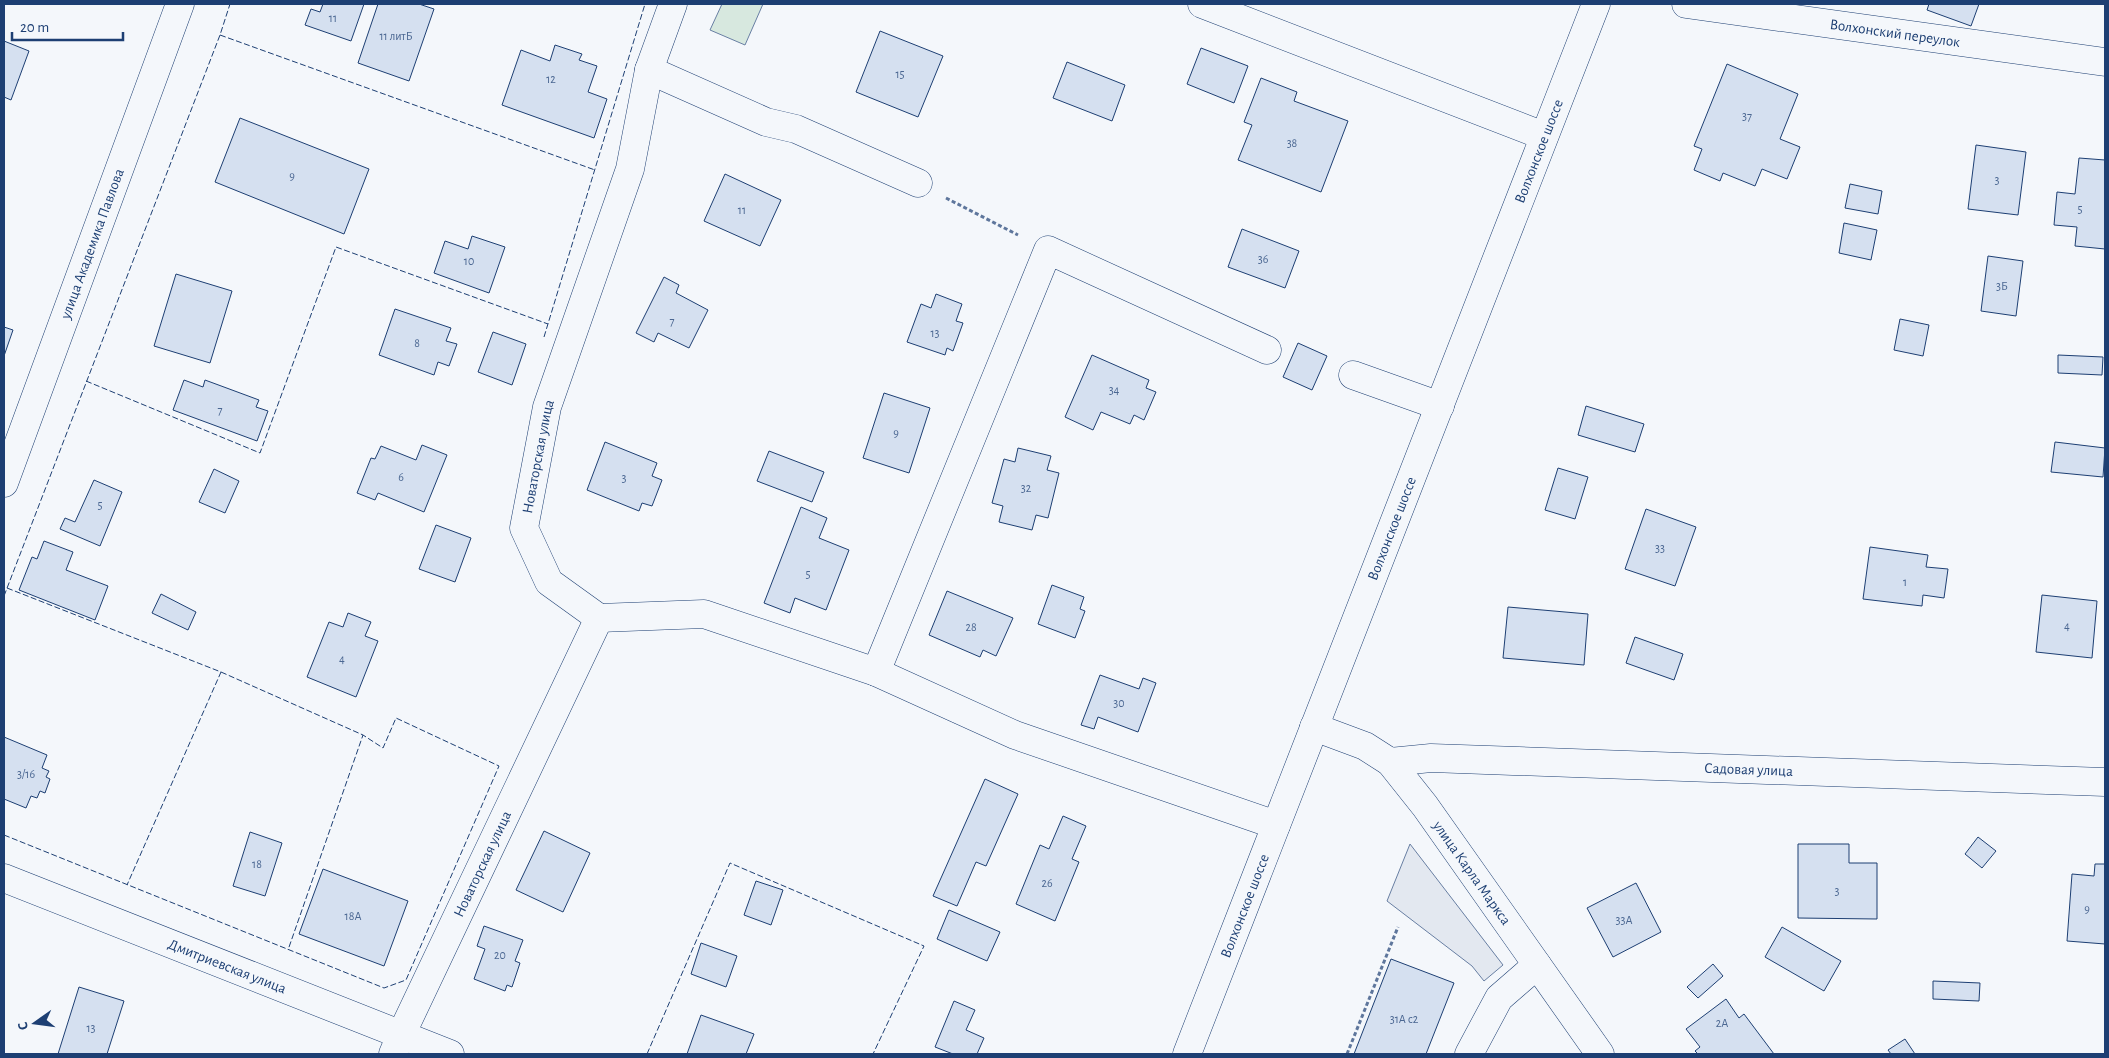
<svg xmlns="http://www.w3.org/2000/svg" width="2109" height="1058" font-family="'Alegreya Sans',sans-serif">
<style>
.green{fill:#d7e8df;stroke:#687fa3}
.parking{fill:#e3e8f0;stroke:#687fa3}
.building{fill:#d5e0f0;stroke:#1d3f73}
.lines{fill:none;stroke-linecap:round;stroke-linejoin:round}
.minor-casing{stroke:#1d3f73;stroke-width:29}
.major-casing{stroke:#1d3f73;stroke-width:29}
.path{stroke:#5e769c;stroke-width:3;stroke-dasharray:4 2.5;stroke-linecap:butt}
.minor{stroke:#f4f7fb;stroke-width:28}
.major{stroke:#f4f7fb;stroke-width:28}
.fence{stroke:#1d3f73;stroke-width:1;stroke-dasharray:6 2.5;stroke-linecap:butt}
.labels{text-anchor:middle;stroke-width:4;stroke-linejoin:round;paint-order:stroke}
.number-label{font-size:12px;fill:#4b6792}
.street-label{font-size:15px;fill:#1d3f73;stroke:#f4f7fb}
</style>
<rect width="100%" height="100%" fill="#f4f7fb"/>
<path class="green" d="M722,4h41l-18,41 -35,-15z"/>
<path class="parking" d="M1410,844l93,121 -19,16 -12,-15 -85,-65z"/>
<path class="building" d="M323,4h41l-13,37 -46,-16 6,-16 9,3z
M378,4h41l15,5 -25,72 -51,-18z
M1929,4h50l-8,22 -44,-16z
M880,31l63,25 -25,61 -62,-25z
M4,41l25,10 -18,49 -7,-3z
M555,45l27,9 -3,6 18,6 -9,26 19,7 -13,39 -92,-33 19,-55 29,11z
M1201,48l47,18 -14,37 -47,-19z
M1067,62l58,23 -13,36 -59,-23z
M1727,64l71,30 -18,45 20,8 -13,32 -25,-10 -7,17 -32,-13 -3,8 -26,-11 8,-21 -8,-3z
M1261,78l36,14 -3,9 54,20 -27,71 -83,-32 14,-35 -8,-3z
M240,118l129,51 -25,65 -129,-52z
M1976,145l50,7 -8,63 -50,-6z
M2079,158l26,2v89l-30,-3 2,-19 -23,-2 3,-33 18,2z
M725,174l56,26 -21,46 -56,-25z
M1850,184l32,7 -4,23 -33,-6z
M1844,223l33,7 -6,30 -32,-7z
M1242,229l57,22 -14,37 -57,-21z
M472,236l33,11 -16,46 -55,-20 11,-32 23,8z
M1988,256l35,5 -7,55 -35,-5z
M176,274l56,17 -22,72 -56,-17z
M664,277l15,8 -3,8 32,17 -19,38 -31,-15 -4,9 -18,-9z
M936,294l26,10 -6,17 7,2 -10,28 -6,-3 -2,7 -38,-13 14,-38 10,4z
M395,309l56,19 -5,13 11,3 -8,22 -11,-4 -4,13 -55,-20z
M1900,319l29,6 -6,31 -29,-6z
M4,327l9,3 -9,26z
M493,332l33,12 -14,41 -34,-13z
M1298,343l29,13 -15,34 -29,-13z
M1092,355l57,25 -3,8 10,4 -12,28 -10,-5 -4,9 -29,-12 -8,18 -28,-13z
M2058,355l45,2 -1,18 -44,-2z
M184,380l19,7 2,-7 54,20 -3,7 12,4 -11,30 -84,-31z
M884,393l46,15 -21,65 -46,-15z
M1586,406l58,18 -9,28 -57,-17z
M605,442l52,21 -5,13 10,4 -10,26 -10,-3 -3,8 -52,-21z
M2055,442l50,6 -2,29 -52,-5z
M422,445l25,10 -23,57 -46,-19 -3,7 -18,-7 14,-35 4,1 6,-13 35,14z
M1018,448l33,8 -4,14 12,3 -11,45 -12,-3 -4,15 -33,-8 4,-16 -11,-3 12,-44 11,3z
M769,451l55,21 -12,30 -55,-21z
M1558,468l30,9 -13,42 -30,-9z
M214,469l25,12 -14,32 -26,-11z
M94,480l28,12 -22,54 -40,-17 5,-11 10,4z
M801,507l26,11 -8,20 30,12 -23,60 -31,-12 -5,15 -26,-10z
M1646,509l50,18 -21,59 -50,-17z
M436,525l35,13 -16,44 -36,-13z
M44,541l29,11 -7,18 42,16 -13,34 -76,-30 13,-33 5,2z
M1870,547l58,8 -2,12 22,2 -4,29 -21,-3 -1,11 -59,-7z
M1052,585l32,12 -4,12 5,2 -10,27 -37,-14z
M947,591l66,27 -17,38 -13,-6 -3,7 -51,-22z
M161,594l35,18 -8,18 -36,-17z
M2042,595l55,6 -5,57 -56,-6z
M1508,607l80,7 -4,51 -81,-7z
M348,613l23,9 -6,14 13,5 -22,56 -49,-20 22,-55 14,5z
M1635,637l48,17 -9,26 -48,-17z
M1100,675l39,14 4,-11 13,5 -18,49 -40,-15 -4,12 -13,-4z
M4,737l43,18 -5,13 7,3 -3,6 4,2 -5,14 -5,-2 -3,7 -6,-2 -5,12 -22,-9z
M985,779l33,15 -32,72 -10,-4 -19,44 -24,-10z
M1063,816l23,10 -14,33 7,3 -24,59 -39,-17 24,-59 9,4z
M544,831l46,22 -27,59 -47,-22z
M250,832l32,11 -17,53 -32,-10z
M1978,837l18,14 -14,17 -17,-14z
M1798,844h51v19h28v56l-79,-1z
M2095,864h10v80l-38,-3 5,-67 22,2z
M323,869l85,32 -24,65 -85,-32z
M756,881l27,9 -12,35 -27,-10z
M1636,883l25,49 -48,25 -26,-49z
M949,910l51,22 -13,29 -50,-22z
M484,926l39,14 -8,21 5,2 -8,24 -5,-2 -2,6 -31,-12 11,-30 -8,-3z
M1782,927l59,34 -17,30 -59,-34z
M701,943l36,13 -11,31 -35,-13z
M1391,959l63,24 -28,71h-72z
M1713,964l10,12 -25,22 -11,-11z
M1933,981l47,2 -1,18 -46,-2z
M79,987l45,14 -17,53h-49z
M1726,999l13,19 5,-4 30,40h-76l-3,-3 5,-4 -14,-18z
M954,1001l21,9 -9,20 18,8 -7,16h-24l-18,-7z
M701,1015l53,19 -8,20h-59z
M1905,1039l10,15h-24l-3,-4z"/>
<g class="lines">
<defs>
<g id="minor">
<path d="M1202,4l342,132"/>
<path id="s1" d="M1686,4l419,58"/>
<path d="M649,70l117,52 30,7 122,54"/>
<path d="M1353,375l87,31"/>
<path id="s2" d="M4,483l176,-479"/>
<path d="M599,618l105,-4 172,58 139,63 261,90"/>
<path id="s3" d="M599,618l-50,-36 -25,-54 23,-121 83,-238 19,-99 24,-66"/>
<path d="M876,672l172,-422 219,100"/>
<path id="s4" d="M1314,727l51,19 25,16 35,44 175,248"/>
<path id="s5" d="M1390,762l41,-4 674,24"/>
<path id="s6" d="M4,878l446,176"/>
<path id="s7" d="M393,1054l8,-19 198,-417"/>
<path d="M1469,1054l30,-56 38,-33"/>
</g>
<g id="major">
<path id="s8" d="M1187,1054l409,-1050"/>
</g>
</defs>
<use href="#minor" class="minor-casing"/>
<use href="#major" class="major-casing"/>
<path class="path" d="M946,198l72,37
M1347,1054l51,-127"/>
<use href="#minor" class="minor"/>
<use href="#major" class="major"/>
<path class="fence" d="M220,35l375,135
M544,337l101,-333
M86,381l174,72 76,-206 212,77
M7,588l214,84 -94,213
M4,596l216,-561 10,-31
M221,672l142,63 -75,215
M4,835l380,153 22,-8 93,-214 -103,-48 -13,30 -20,-13
M647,1054l83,-191 194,83 -51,108"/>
</g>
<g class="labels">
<g class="number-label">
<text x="333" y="22">11</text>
<text x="396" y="40">11 литБ</text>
<text x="900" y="78">15</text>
<text x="551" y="83">12</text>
<text x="1747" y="120">37</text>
<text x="1292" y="147">38</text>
<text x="292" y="180">9</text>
<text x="1997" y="184">3</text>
<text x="2080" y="213">5</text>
<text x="742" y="214">11</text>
<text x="1263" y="263">36</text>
<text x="469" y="265">10</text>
<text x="2002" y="290">3Б</text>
<text x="672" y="325">7</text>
<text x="935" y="337">13</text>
<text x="417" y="347">8</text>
<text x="1114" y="394">34</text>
<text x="220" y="414">7</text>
<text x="896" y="437">9</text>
<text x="401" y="481">6</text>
<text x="624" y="482">3</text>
<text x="1026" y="492">32</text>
<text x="100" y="509">5</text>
<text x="1660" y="552">33</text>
<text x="808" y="578">5</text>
<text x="1905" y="586">1</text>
<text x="2067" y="630">4</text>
<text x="971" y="631">28</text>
<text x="342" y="663">4</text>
<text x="1119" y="707">30</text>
<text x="26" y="778">3/16</text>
<text x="257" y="868">18</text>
<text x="1047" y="887">26</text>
<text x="1837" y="895">3</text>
<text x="2087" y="913">9</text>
<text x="353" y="920">18А</text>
<text x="1624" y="924">33А</text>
<text x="500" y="959">20</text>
<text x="1404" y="1023">31А с2</text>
<text x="1722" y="1027">2А</text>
<text x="91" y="1032">13</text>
</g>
<g class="street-label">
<text dy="5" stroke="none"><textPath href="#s1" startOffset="211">Волхонский переулок</textPath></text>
<text dy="5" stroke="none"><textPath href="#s8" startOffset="969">Волхонское шоссе</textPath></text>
<text dy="5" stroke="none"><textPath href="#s2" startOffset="255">улица Академика Павлова</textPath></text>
<text dy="5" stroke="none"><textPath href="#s3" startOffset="194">Новаторская улица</textPath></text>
<text dy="5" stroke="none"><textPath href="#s8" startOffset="564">Волхонское шоссе</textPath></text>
<text dy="5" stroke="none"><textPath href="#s5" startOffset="359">Садовая улица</textPath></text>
<text dy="5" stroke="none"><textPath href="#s7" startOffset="210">Новаторская улица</textPath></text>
<text dy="5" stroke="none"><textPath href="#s4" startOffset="222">улица Карла Маркса</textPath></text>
<text dy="5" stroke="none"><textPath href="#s8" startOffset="159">Волхонское шоссе</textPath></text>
<text dy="5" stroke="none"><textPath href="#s6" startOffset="240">Дмитриевская улица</textPath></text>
</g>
</g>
<rect width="2109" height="1058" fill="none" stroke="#1d3f73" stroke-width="10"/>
<g transform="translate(35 1023) rotate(256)" stroke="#f4f7fb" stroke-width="4" paint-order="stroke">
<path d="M0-4L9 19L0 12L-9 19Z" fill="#1d3f73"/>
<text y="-8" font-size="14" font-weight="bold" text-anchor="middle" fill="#1d3f73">С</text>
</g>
<path d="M12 32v8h111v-8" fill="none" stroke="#1d3f73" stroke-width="2.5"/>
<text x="20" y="32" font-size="15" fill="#1d3f73" stroke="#f4f7fb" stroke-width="4" paint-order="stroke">20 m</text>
</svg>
